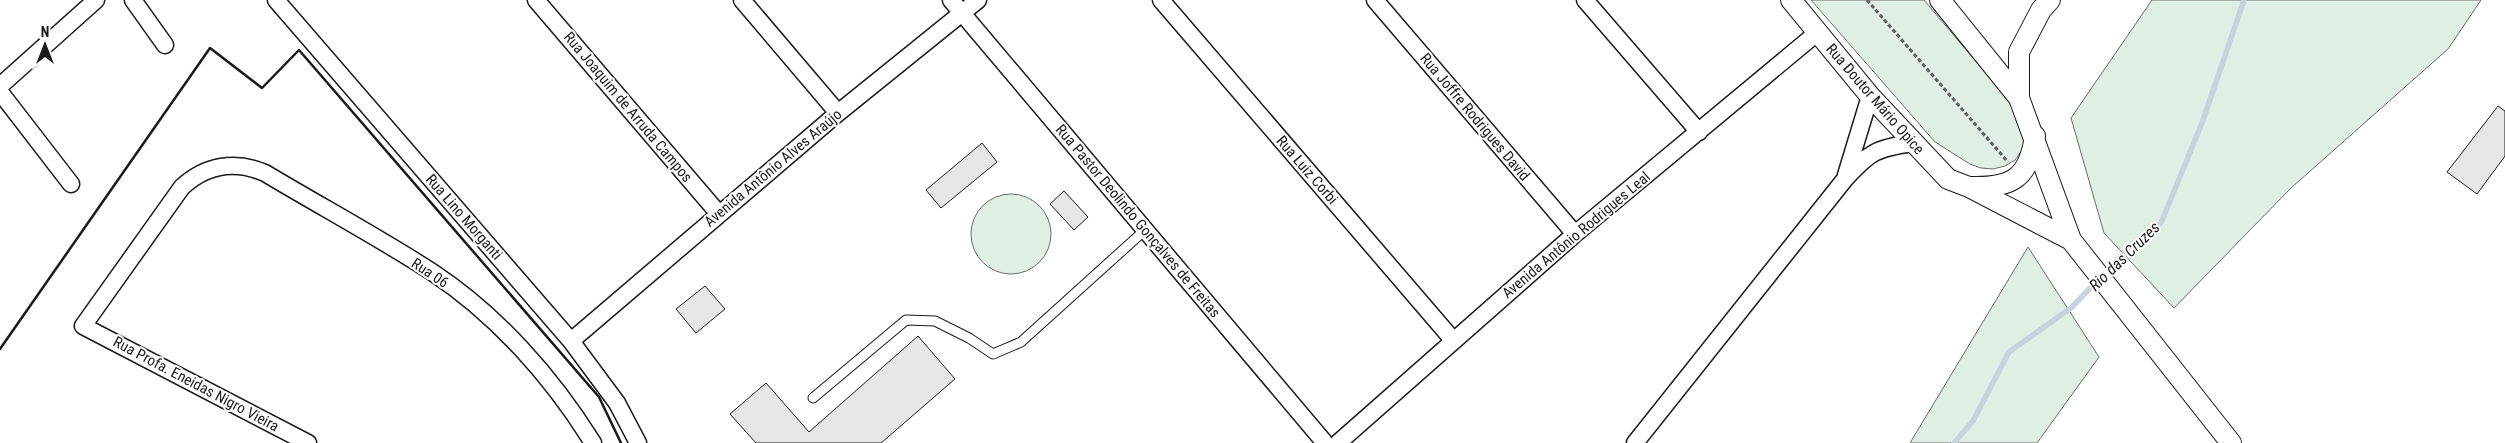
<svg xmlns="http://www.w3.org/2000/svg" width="2505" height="443" font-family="'Roboto Condensed',sans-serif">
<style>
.green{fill:#e0efe3;stroke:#6a6a6a}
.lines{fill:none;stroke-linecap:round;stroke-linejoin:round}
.stream{stroke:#c6d2dc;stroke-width:5.5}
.building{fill:#e6e6e6;stroke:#1a1a1a}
.service-casing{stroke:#1a1a1a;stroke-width:11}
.minor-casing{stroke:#1a1a1a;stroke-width:19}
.tertiary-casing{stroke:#1a1a1a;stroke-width:22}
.path{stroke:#5f5f5f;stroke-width:3;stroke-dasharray:4 2.5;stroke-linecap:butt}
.service{stroke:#fff;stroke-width:9}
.minor{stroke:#fff;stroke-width:16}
.tertiary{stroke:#fff;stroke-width:20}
.wall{stroke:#1a1a1a;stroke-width:2.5}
.labels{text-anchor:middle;stroke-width:4;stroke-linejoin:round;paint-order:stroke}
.street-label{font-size:15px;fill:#1a1a1a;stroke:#fff}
.water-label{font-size:16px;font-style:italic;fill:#1a1a1a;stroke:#fff}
</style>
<rect width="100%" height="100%" fill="#fff"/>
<path class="green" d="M1811,0h113l98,116 4,23 -4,11 -7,10 -10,6 -12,3 -12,-1 -11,-4 -35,-22z
M2152,0h329l-33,49 -157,139 -117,120 -70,-75 -33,-115z
M971 234a40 40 0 1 1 80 0a40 40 0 1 1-80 0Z
M2028,247l71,110 -62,86h-127z"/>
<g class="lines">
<path class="stream" d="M1954,443l19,-22 36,-69 62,-44 48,-50 42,-35 41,-100 42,-123"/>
</g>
<path class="building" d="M2498,106l7,5v45l-28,38 -30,-22z
M982,143l15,19 -56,46 -15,-18z
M1064,191l24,26 -14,13 -24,-26z
M705,286l20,23 -29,24 -20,-24z
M918,336l37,43 -74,64h-125l-26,-29 36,-31 43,49z"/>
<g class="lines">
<defs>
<path id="service" d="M813,398l93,-78 29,1 34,17 24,16 28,-12 124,-112"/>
<path id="minor" d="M133,0l32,45
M276,0l295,341 46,62 21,40
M536,0l183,214
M742,0l96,113
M951,0l374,443
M1161,0l292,340
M1375,0l200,234
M1585,0l114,132
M0,86l96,-86
M0,92l71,92
M1846,175l24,-79
M571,341l267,-228 140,-113
M308,443l-225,-117 99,-139c24,-22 53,-27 83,-14 55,33 113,64 167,99 65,43 120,105 161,171
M1338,443l237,-209 243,-202
M1635,443l210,-264c25,-27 31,-31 68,-36"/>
<path id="tertiary" d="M1791,0l79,96 78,83 21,8 102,53
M1940,0l79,98 52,142 160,203
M2019,98v-46l22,-42 9,-10
M1971,187c41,1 58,-9 64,-51"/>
</defs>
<use href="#service" class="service-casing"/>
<use href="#minor" class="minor-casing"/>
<use href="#tertiary" class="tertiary-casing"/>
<path class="path" d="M1867,0l141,162"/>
<use href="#service" class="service"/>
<use href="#minor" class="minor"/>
<use href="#tertiary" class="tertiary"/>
<path class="wall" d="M0,349l210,-301 52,40 37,-38 300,347 22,46"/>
</g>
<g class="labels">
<g class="street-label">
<text transform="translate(1875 99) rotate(49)" y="5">Rua Doutor Mário Opice</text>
<text transform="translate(628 107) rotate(50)" y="5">Rua Joaquim de Arruda Campos</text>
<text transform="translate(1475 117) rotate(50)" y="5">Rua Joffre Rodrigues David</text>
<text transform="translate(773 168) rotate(-40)" y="5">Avenida Antônio Alves Araújo</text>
<text transform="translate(1307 170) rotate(49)" y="5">Rua Luiz Corbi</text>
<text transform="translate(464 217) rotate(49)" y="5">Rua Lino Morganti</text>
<text transform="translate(1138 221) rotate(50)" y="5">Rua Pastor Deolindo Gonçalves de Freitas</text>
<text transform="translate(1576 235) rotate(-40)" y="5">Avenida Antônio Rodrigues Leal</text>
<text transform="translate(430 273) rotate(34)" y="5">Rua 06</text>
<text transform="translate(196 384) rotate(28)" y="5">Rua Profa. Eneidas Nigro Vieira</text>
</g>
<g class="water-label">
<text transform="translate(2124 256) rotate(-44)" y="6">Rio das Cruzes</text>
</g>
</g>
<g transform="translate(45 45)" stroke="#ffffff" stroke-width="4" paint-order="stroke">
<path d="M0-4L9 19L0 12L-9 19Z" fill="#1a1a1a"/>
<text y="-8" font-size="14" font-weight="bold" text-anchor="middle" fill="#1a1a1a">N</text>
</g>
</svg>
